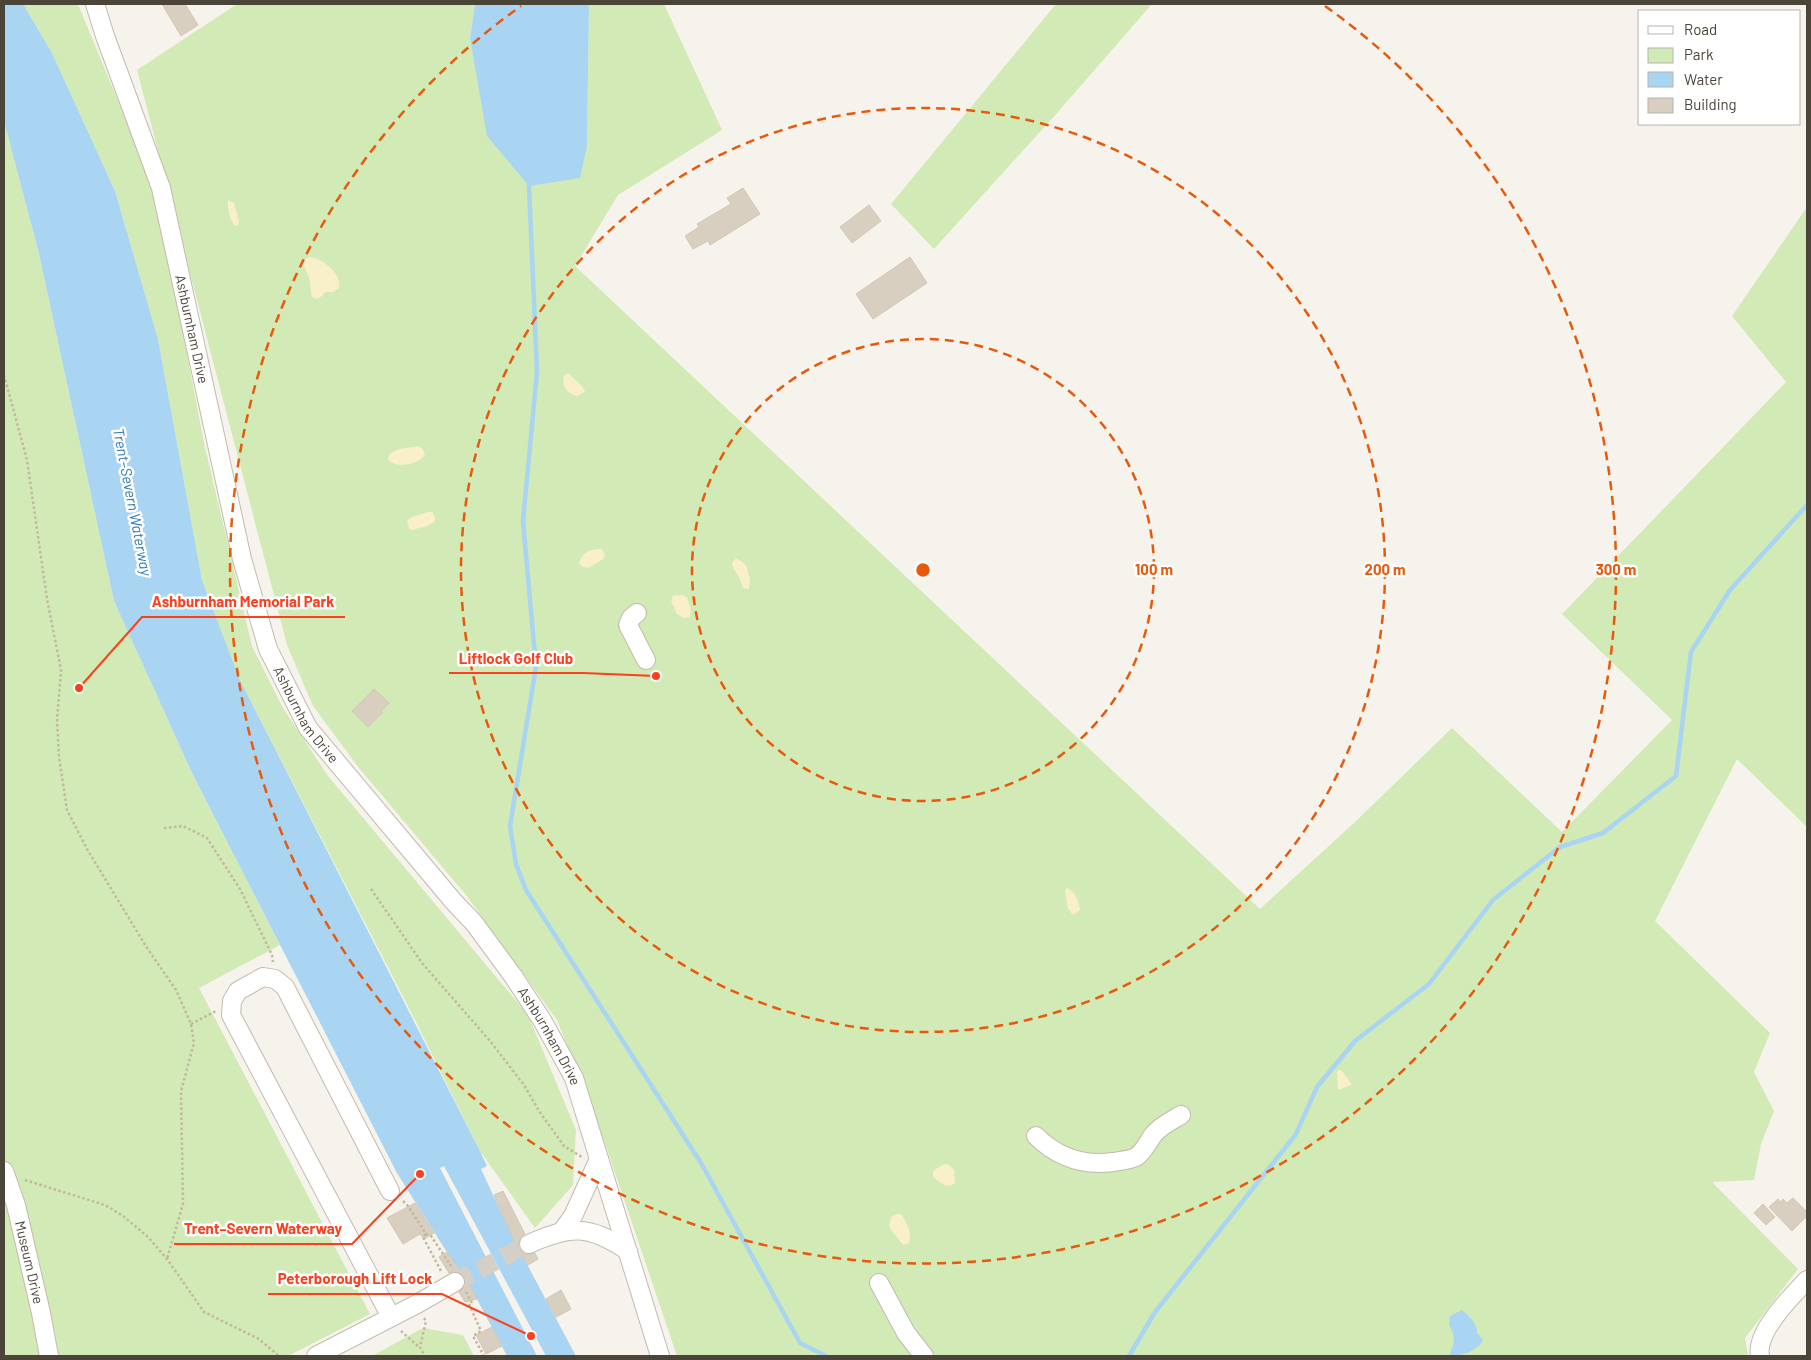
<svg xmlns="http://www.w3.org/2000/svg" width="1811" height="1360" font-family="Barlow,sans-serif">
<style>
.green{fill:#d2eab5}
.sand{fill:#f9efc9}
.water{fill:#a9d4f2}
.lines{fill:none;stroke-linecap:round;stroke-linejoin:round}
.stream{stroke:#a9d4f2;stroke-width:4.5}
.building{fill:#d8cfc1;stroke:#d3c7b4}
.minor-tunnel{stroke:#d4d0c8;stroke-width:18;stroke-dasharray:18 9;stroke-linecap:butt}
.minor-casing{stroke:#c2bbae;stroke-width:20}
.path{stroke:#c4b79f;stroke-width:2.5;stroke-dasharray:2.5 2.5;stroke-linecap:butt}
.minor{stroke:#fff;stroke-width:18}
.ring{fill:none;stroke:#e8590c;stroke-width:2.5;stroke-dasharray:9 6}
.labels{text-anchor:middle;stroke-width:5;stroke-linejoin:round;paint-order:stroke}
.street-label{font-size:14px;fill:#4b4439;stroke:#fff}
.water-label{font-size:15px;font-style:italic;fill:#2e7ab2;stroke:#fff}
.centre{fill:#e8590c;stroke:#fff;stroke-width:2.5}
.ring-label{font-size:15px;text-anchor:middle;font-weight:bold;fill:#e8590c;stroke:#fff;stroke-width:5;stroke-linejoin:round;paint-order:stroke}
.leader{fill:none;stroke:#fc3f1d;stroke-width:2}
.callout-dot{fill:#fc3f1d;stroke:#fff;stroke-width:2}
.callout-label{font-size:15px;text-anchor:middle;font-weight:bold;fill:#fc3f1d;stroke:#fff;stroke-width:5;stroke-linejoin:round;paint-order:stroke}
</style>
<rect width="100%" height="100%" fill="#f6f3ec"/>
<path class="green" d="M23,4h55l73,177 17,74 36,188 48,203 31,62 45,68 200,239 48,115 -3,55 -38,43 -55,-77 -65,-131 -175,-340 -38,-100 -44,-241 -43,-148 -63,-138z
M237,4h238l-5,34 117,108 2,-142h75l58,126 -104,65 -43,71 685,643 94,-86 98,-95 110,104 110,-112 -110,-106 224,-232 -54,-66 75,-109v620l-70,-68 -82,162 115,112 -16,39 20,39 -13,33 -7,36 -42,2 86,87 -53,69 3,18h-1071l-71,-210 -49,-126 -91,-125 -107,-127 -46,-62 -26,-61 -150,-575z
M1056,4h96l-95,109 -123,136 -43,-45z
M4,121l35,133 75,347 79,174 87,170 -81,43 171,326 -82,42h-284z
M423,1328l40,7 11,21h-102z"/>
<path class="sand" d="M228,200l6,3 5,18 -1,4 -3,1c-5,-5 -8,-19 -7,-26z
M309,257c13,1 33,16 30,31l-6,4h-8l-3,4 -5,3 -5,-2 -3,-20 -7,-15z
M568,373l13,12 4,6 -2,2 -6,3c-10,-3 -16,-10 -13,-20z
M417,446l5,2 3,6c-5,11 -31,15 -37,5 3,-12 19,-10 29,-13z
M427,512h5l2,2 1,6 -1,2 -7,4 -15,4 -3,-2 -2,-7 3,-3z
M598,549h4l3,7 -2,3 -15,9 -7,-2 -2,-3c3,-10 9,-13 19,-14z
M736,558l10,7 4,15 -1,9 -6,-1 -3,-9 -7,-11 -1,-5z
M682,595l5,2 4,13 -1,7 -6,1 -7,-4 -6,-13 2,-5z
M1067,888c9,4 12,14 13,22l-7,5 -5,-6 -3,-18z
M1338,1070h3l10,13v2l-13,5 -1,-18z
M944,1164l5,1 5,5 1,13c-8,6 -16,0 -22,-7v-5z
M897,1214l5,1c5,9 10,17 7,28l-6,2 -12,-15 -2,-5 3,-9z"/>
<path class="water" d="M4,4h19l29,49 63,138 43,148 44,241 38,100 240,471 7,15 -6,3 32,69 63,118h-30l-102,-190 -4,2 97,188h-30l-37,-70 -29,-43 -44,-70 -204,-398 -79,-174 -75,-347 -35,-133z
M475,4h114l-2,142 -7,32 -51,8 -42,-50 -17,-98z
M1462,1310c7,6 16,14 15,23l6,7c-6,12 -23,16 -35,16l2,-2 4,-12 -1,-9 -4,-9 1,-8z"/>
<g class="lines">
<path class="stream" d="M529,186l8,186 -14,149 13,146 -26,159 6,38 10,26 175,273 99,180 26,13
M1129,1356l26,-44 141,-178 21,-47 38,-46 74,-57 64,-84 67,-53 43,-14 73,-57 15,-124 39,-62 77,-85"/>
</g>
<path class="building" d="M162,4h23l13,21 -17,11z
M743,188l17,26 -50,31 -2,-4 -15,8 -8,-13 14,-9 -2,-3 34,-20 -4,-6z
M869,205l12,16 -29,22 -12,-16z
M910,257l17,26 -54,36 -17,-25z
M374,689l15,14 -8,8 1,2 -14,14 -16,-16z
M503,1191l22,43 -4,3 -2,5v7l8,5 8,-1 3,6 -10,6 -15,-27 -19,-43z
M1793,1198l14,14v4l-15,15 -23,-24 9,-8 3,3 2,-3 4,4z
M415,1203l19,30 -10,6 -4,-5 -17,10 -16,-26z
M1763,1204l12,13 -9,8 -12,-12z
M447,1252l17,24 -9,-5 -6,2 -10,-16z
M464,1277l6,9 7,13 -12,3 -6,-10 5,-5z
M561,1290l10,19 -15,8 -10,-18z
M492,1327l10,19 -16,8 -10,-19z"/>
<g class="lines">
<path class="minor-tunnel" d="M455,1282l74,-38"/>
<defs>
<g id="minor">
<path id="s1" d="M95,4l10,32 56,152 81,371 26,90 40,79 146,174 20,21 39,53 29,44 32,58 86,278"/>
<path d="M637,613l-6,5 -3,7 18,35"/>
<path d="M1036,1136c22,22 47,30 77,26 7,-1 17,-2 23,-5 7,-4 12,-15 17,-22 7,-9 18,-14 28,-20"/>
<path id="s2" d="M4,1171l12,34 25,108 8,43"/>
<path d="M390,1191l-105,-204 -10,-8 -12,-2 -25,14 -6,10 -1,14 160,302"/>
<path d="M562,1231l11,-15 26,-57"/>
<path d="M529,1244c42,-19 60,-19 99,7"/>
<path d="M879,1283l27,50 18,23"/>
<path d="M316,1356l101,-52 38,-22"/>
<path d="M1760,1356c-5,-24 32,-60 47,-76"/>
</g>
</defs>
<use href="#minor" class="minor-casing"/>
<path class="path" d="M4,375l23,85 20,139 14,71 -4,50 2,37 8,53 20,39 60,99 29,42 15,34 3,19 -13,48 2,113 -16,55
M164,828l19,-2 24,12 33,51 32,66 1,7
M371,889l51,74 68,78 34,44 15,26 25,35 18,11
M191,1024l25,-13
M25,1180l80,25 18,11 25,21 19,22 37,53 55,27 20,17
M403,1201l5,5 18,28 5,2 20,30
M426,1234l-3,3 18,34
M466,1292l6,11
M469,1304l12,27 -8,5 11,20
M424,1318l2,3 -6,26 5,9
M401,1331l18,16"/>
<use href="#minor" class="minor"/>
</g>
<g class="ring">
<circle cx="923" cy="570" r="231"/>
<circle cx="923" cy="570" r="462"/>
<path d="M1325 6A693 693 0 1 1 521 6"/>
</g>
<g class="labels">
<g class="street-label">
<text dy="5" stroke="none"><textPath href="#s1" startOffset="340">Ashburnham Drive</textPath></text>
<text dy="5" stroke="none"><textPath href="#s1" startOffset="745">Ashburnham Drive</textPath></text>
<text dy="5" stroke="none"><textPath href="#s1" startOffset="1150">Ashburnham Drive</textPath></text>
<text dy="5" stroke="none"><textPath href="#s2" startOffset="95">Museum Drive</textPath></text>
</g>
<g class="water-label">
<text transform="translate(132 502) rotate(79)" y="5">Trent–Severn Waterway</text>
</g>
</g>
<circle cx="923" cy="570" r="8" class="centre"/>
<g class="ring-label">
<text x="1154" y="575">100 m</text>
<text x="1385" y="575">200 m</text>
<text x="1616" y="575">300 m</text>
</g>
<path class="leader" d="M79 688L142 617H345M656 676L583 673H449M420 1174L352 1244H174M531 1336L442 1294H268"/>
<g class="callout-dot">
<circle cx="79" cy="688" r="5"/>
<circle cx="656" cy="676" r="5"/>
<circle cx="420" cy="1174" r="5"/>
<circle cx="531" cy="1336" r="5"/>
</g>
<g class="callout-label">
<text x="243" y="607">Ashburnham Memorial Park</text>
<text x="516" y="664">Liftlock Golf Club</text>
<text x="263" y="1234">Trent–Severn Waterway</text>
<text x="355" y="1284">Peterborough Lift Lock</text>
</g>
<rect width="1811" height="1360" fill="none" stroke="#4b4439" stroke-width="10"/>
<rect x="1638" y="10" width="162" height="115" fill="#ffffff" stroke="#b7b4b0"/>
<rect x="1648" y="26" width="25" height="8" fill="#ffffff" stroke="#b7b4b0"/>
<text x="1684" y="35" font-size="15" fill="#4b4439">Road</text>
<rect x="1648" y="48" width="25" height="15" fill="#d2eab5" stroke="#b7b4b0"/>
<text x="1684" y="60" font-size="15" fill="#4b4439">Park</text>
<rect x="1648" y="72" width="25" height="15" fill="#a9d4f2" stroke="#b7b4b0"/>
<text x="1684" y="85" font-size="15" fill="#4b4439">Water</text>
<rect x="1648" y="98" width="25" height="15" fill="#d8cfc1" stroke="#b7b4b0"/>
<text x="1684" y="110" font-size="15" fill="#4b4439">Building</text>
</svg>
